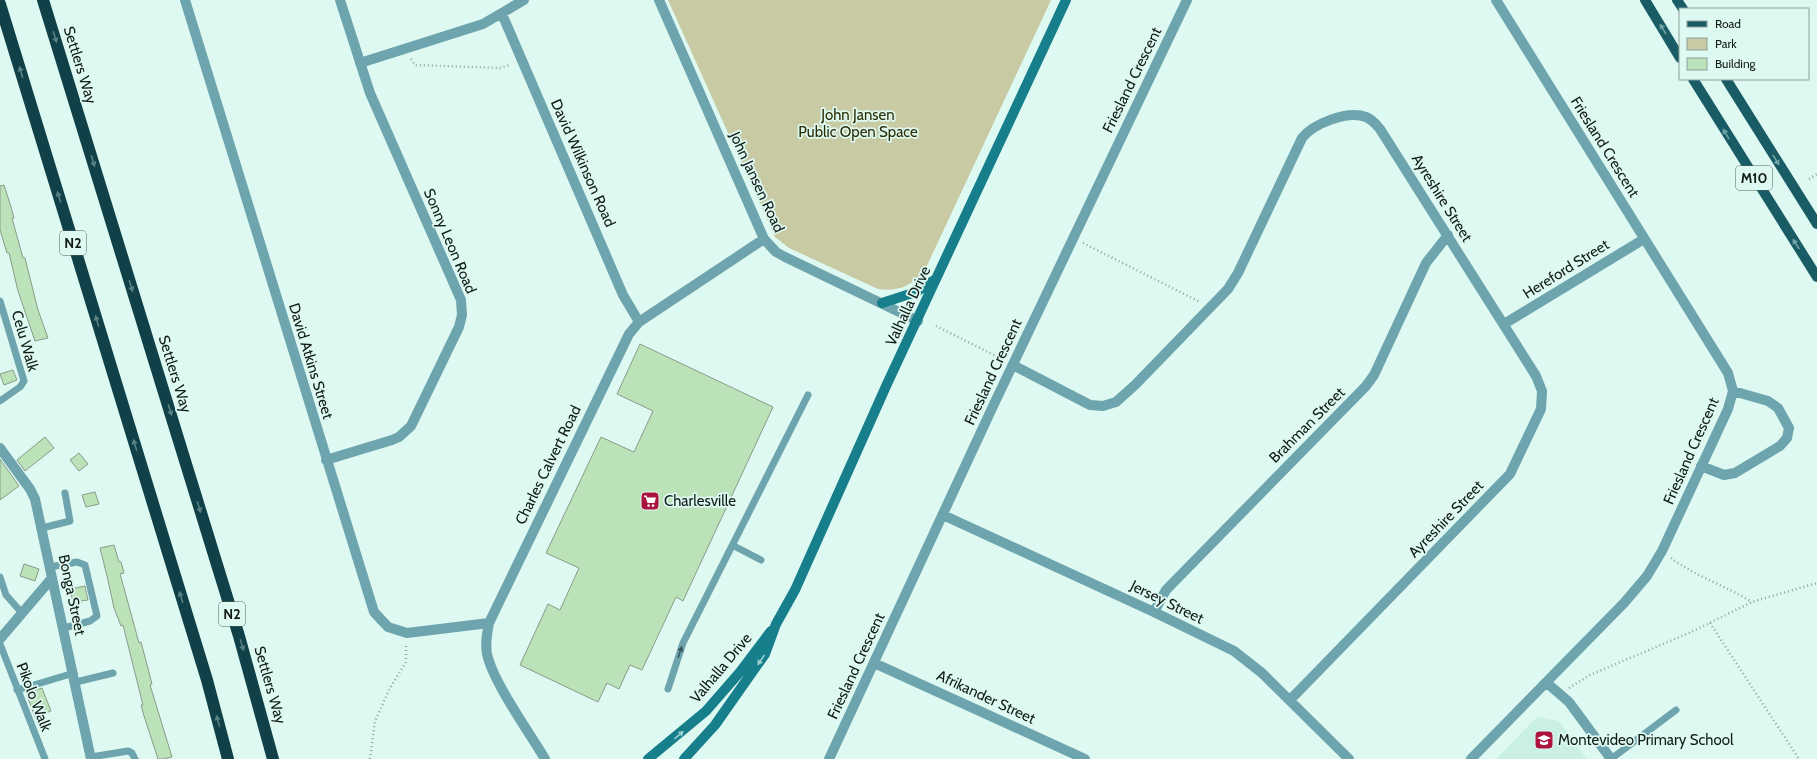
<svg xmlns="http://www.w3.org/2000/svg" width="1817" height="759" font-family="Cabin,sans-serif">
<style>
.built{fill:#caefe4}
.green{fill:#c7caa3}
.building{fill:#bbe2b8;stroke:#8b9b8a}
.lines{fill:none;stroke-linecap:round;stroke-linejoin:round}
.path{stroke:#91a59f;stroke-width:2.5;stroke-dasharray:1 3;stroke-linecap:butt}
.service{stroke:#6ea4ad;stroke-width:7}
.minor{stroke:#6ea4ad;stroke-width:10}
.secondary{stroke:#177e8b;stroke-width:10}
.primary{stroke:#195c66;stroke-width:10}
.motorway{stroke:#104148;stroke-width:12}
.oneway{fill:#72a3a5}
.oneway2{fill:#588183}
.oneway3{fill:#3b595b}
.oneway4{fill:#98cecd}
.labels{text-anchor:middle;stroke-width:3.5;stroke-linejoin:round;paint-order:stroke}
.shield{fill:#def9f1;stroke:#4e5e59;stroke-width:1}
.shield-label{font-size:14px;font-weight:bold;fill:#111b18}
.street-label{font-size:15px;fill:#111b18;stroke:#def9f1}
.park-label{font-size:15px;fill:#2c2d03;stroke:#def9f1}
.poi-label{font-size:15px;fill:#111b18;stroke:#def9f1;text-anchor:start}
</style>
<rect width="100%" height="100%" fill="#def9f1"/>
<path class="built" d="M1537,717l22,4 28,38h-91z"/>
<path class="green" d="M668,0h383l-127,272c-13,14 -27,20 -46,17l-89,-41 -14,-11z"/>
<path class="building" d="M4,185l7,22 3,11h-2l11,40h2l13,52 10,28 -13,3 -17,-50 -9,-38h-2l-7,-23v-44z
M640,344l133,63 -90,194 -7,-4 -34,73 -12,-5 -11,24 -12,-6 -9,19 -78,-37 28,-61 12,6 19,-42 -33,-15 55,-116 33,15 19,-41 -36,-17z
M13,370l4,10 -13,5 -4,-11z
M45,437l9,11 -29,23 -8,-11z
M79,453l9,11 -9,7 -9,-11z
M0,459l19,27 -19,14z
M95,492l4,12 -13,3 -4,-12z
M114,545l5,17h2l3,11 -4,1 4,14 15,55 2,-1 11,42 -2,1 22,72 -9,2h-5l-14,-43 -3,-11h2l-20,-80 -2,1 -7,-18 -6,-28 -8,-32z
M24,564l15,5 -4,12 -15,-5z
M85,586l3,14 -15,2 -3,-13z
M42,688l9,23 -16,6 -9,-24z"/>
<g class="lines">
<path class="path" d="M411,59l4,6 85,3 10,-3
M1809,179l8,-5
M1083,243l117,59
M936,326l66,33
M1671,558c24,18 55,28 81,44
M1710,623l89,136
M1569,688l21,-13 99,-42 63,-31 65,-19
M370,759l5,-38 15,-33 16,-26v-19"/>
<path class="service" d="M0,301l24,80 -4,6 -20,14
M42,528l28,-7 -5,-28
M734,546l27,14
M50,567l27,-5 8,3 12,51 -7,5 -26,7
M0,577l6,18 16,18
M0,644l45,115
M76,682l37,-9
M668,689l15,-46 125,-248
M17,690l57,-17
M91,757l37,-6 4,2 3,6
M1611,759l65,-49"/>
<path class="minor" d="M185,0l189,612 14,15 19,6 82,-10
M659,0l105,239 12,13 9,5 133,64
M502,14l121,281 16,27
M360,63l123,-39 41,-24
M1504,324l140,-85
M1013,365l77,40 13,1 13,-4 19,-17 93,-96 10,-16 64,-135c11,-14 45,-28 64,-21 5,2 10,7 14,12l156,247 6,15 -1,18 -31,65 -220,226
M0,448l30,41 5,10 56,260
M326,460l66,-20 7,-3 12,-11 48,-99 3,-12 -1,-15 -91,-207 -30,-93
M1701,466l23,9 11,-2 45,-27 7,-8 2,-10 -11,-20 -10,-7 -35,-10
M943,515l211,97 80,39 28,22 87,86
M1154,612l12,-22 200,-204 8,-11 52,-112 22,-28
M0,639l52,-61
M874,663l211,96
M1547,683l22,19 42,57
M545,759c-16,-27 -52,-77 -58,-105 -2,-11 0,-21 2,-31l140,-289 10,-12 125,-83
M829,759l165,-355 193,-404
M1471,759l153,-156 23,-27 15,-25 66,-142 5,-18 -5,-18 -232,-373"/>
<path class="secondary" d="M882,303l34,-11 20,-13
M648,759l58,-48 34,-39 31,-41
M684,759l31,-34 50,-71 11,-30 19,-34 92,-206 179,-384"/>
<path class="primary" d="M1645,0l35,58
M1677,0l6,9
M1693,79l124,198
M1726,79l91,145"/>
<path class="motorway" d="M43,0l196,636 34,123
M0,4l207,676 21,79"/>
</g>
<defs><path id="oneway-solid" d="M-6-.8H1V-3.2L6.5 0L1 3.2V.8H-6Z"/></defs>
<g class="oneway">
<use href="#oneway-solid" transform="translate(1663 29) rotate(-121)"/>
<use href="#oneway-solid" transform="translate(1726 134) rotate(-121)"/>
<use href="#oneway-solid" transform="translate(1776 160) rotate(58)"/>
<use href="#oneway-solid" transform="translate(1796 244) rotate(-123)"/>
</g>
<g class="oneway2">
<use href="#oneway-solid" transform="translate(55 37) rotate(73)"/>
<use href="#oneway-solid" transform="translate(21 72) rotate(-107)"/>
<use href="#oneway-solid" transform="translate(93 161) rotate(73)"/>
<use href="#oneway-solid" transform="translate(59 197) rotate(-107)"/>
<use href="#oneway-solid" transform="translate(131 286) rotate(73)"/>
<use href="#oneway-solid" transform="translate(97 321) rotate(-107)"/>
<use href="#oneway-solid" transform="translate(170 410) rotate(73)"/>
<use href="#oneway-solid" transform="translate(135 445) rotate(-107)"/>
<use href="#oneway-solid" transform="translate(199 507) rotate(73)"/>
<use href="#oneway-solid" transform="translate(181 597) rotate(-107)"/>
<use href="#oneway-solid" transform="translate(242 645) rotate(73)"/>
<use href="#oneway-solid" transform="translate(218 721) rotate(-105)"/>
</g>
<use class="oneway3" href="#oneway-solid" transform="translate(680 652) rotate(-71)"/>
<g class="oneway4">
<use href="#oneway-solid" transform="translate(761 660) rotate(124)"/>
<use href="#oneway-solid" transform="translate(679 735) rotate(-40)"/>
</g>
<defs>
<symbol id="supermarket-square" viewBox="-11 -11 22 22"><rect x="-9" y="-9" width="18" height="18" rx="4" fill="#aa143e" stroke="#def9f1"/><path d="M-6-5.5h2.5l.6 2H6L4.5 2H-2.5L-4.4-4H-6ZM-1.5 3.2a1.3 1.3 0 1 0 .1 0ZM3 3.2a1.3 1.3 0 1 0 .1 0Z" fill="#fff"/></symbol>
<symbol id="school-square" viewBox="-11 -11 22 22"><rect x="-9" y="-9" width="18" height="18" rx="4" fill="#aa143e" stroke="#def9f1"/><path d="M0-5L7-2L0 1L-7-2ZM-4 1L0 2.5L4 1V4Q0 6-4 4Z" fill="#fff"/></symbol>
</defs>
<g fill-rule="evenodd">
<use href="#supermarket-square" x="639" y="490" width="22" height="22"/>
<use href="#school-square" x="1533" y="729" width="22" height="22"/>
</g>
<g class="labels">
<g class="shield">
<rect x="1736" y="166" width="36" height="24" rx="3"/>
<rect x="60" y="231" width="26" height="24" rx="3"/>
<rect x="219" y="602" width="26" height="24" rx="3"/>
</g>
<g class="shield-label">
<text x="1754" y="183">M10</text>
<text x="73" y="248">N2</text>
<text x="232" y="619">N2</text>
</g>
<g class="street-label">
<text transform="translate(80 65) rotate(73)" y="5">Settlers Way</text>
<text transform="translate(1132 80) rotate(-64)" y="5">Friesland Crescent</text>
<text transform="translate(1605 147) rotate(58)" y="5">Friesland Crescent</text>
<text transform="translate(583 163) rotate(66)" y="5">David Wilkinson Road</text>
<text transform="translate(757 182) rotate(65)" y="5">John Jansen Road</text>
<text transform="translate(1442 198) rotate(58)" y="5">Ayreshire Street</text>
<text transform="translate(450 241) rotate(67)" y="5">Sonny Leon Road</text>
<text transform="translate(1566 269) rotate(-32)" y="5">Hereford Street</text>
<text transform="translate(908 306) rotate(-65)" y="5">Valhalla Drive</text>
<text transform="translate(25 341) rotate(74)" y="5">Celu Walk</text>
<text transform="translate(311 361) rotate(73)" y="5">David Atkins Street</text>
<text transform="translate(993 372) rotate(-65)" y="5">Friesland Crescent</text>
<text transform="translate(175 374) rotate(73)" y="5">Settlers Way</text>
<text transform="translate(1307 425) rotate(-45)" y="5">Brahman Street</text>
<text transform="translate(1691 451) rotate(-66)" y="5">Friesland Crescent</text>
<text transform="translate(548 465) rotate(-64)" y="5">Charles Calvert Road</text>
<text transform="translate(1446 519) rotate(-46)" y="5">Ayreshire Street</text>
<text transform="translate(72 595) rotate(78)" y="5">Bonga Street</text>
<text transform="translate(1167 602) rotate(26)" y="5">Jersey Street</text>
<text transform="translate(856 666) rotate(-65)" y="5">Friesland Crescent</text>
<text transform="translate(721 668) rotate(-50)" y="5">Valhalla Drive</text>
<text transform="translate(270 685) rotate(74)" y="5">Settlers Way</text>
<text transform="translate(34 697) rotate(69)" y="5">Pikolo Walk</text>
<text transform="translate(986 697) rotate(25)" y="5">Afrikander Street</text>
</g>
<g class="park-label">
<text x="858" y="120">John Jansen<tspan x="858" dy="17">Public Open Space</tspan></text>
</g>
<g class="poi-label">
<text x="664" y="506">Charlesville</text>
<text x="1558" y="745">Montevideo Primary School</text>
</g>
</g>
<rect x="1679" y="8" width="130" height="72" fill="#def9f1" stroke="#8ca09a"/>
<rect x="1687" y="21" width="20" height="6" fill="#195c66" stroke="#8ca09a"/>
<text x="1715" y="28" font-size="12" fill="#111b18">Road</text>
<rect x="1687" y="38" width="20" height="12" fill="#c7caa3" stroke="#8ca09a"/>
<text x="1715" y="48" font-size="12" fill="#111b18">Park</text>
<rect x="1687" y="58" width="20" height="12" fill="#bbe2b8" stroke="#8ca09a"/>
<text x="1715" y="68" font-size="12" fill="#111b18">Building</text>
</svg>
